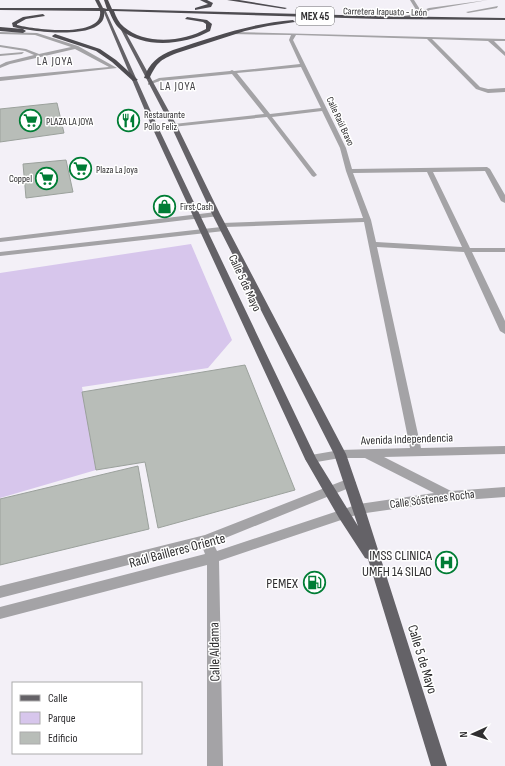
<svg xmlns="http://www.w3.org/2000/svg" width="505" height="766" font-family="'Sofia Sans Condensed',sans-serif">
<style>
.green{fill:#d7c6ec}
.building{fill:#b8bdb8;stroke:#9ba19c}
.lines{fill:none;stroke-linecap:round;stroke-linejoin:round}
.minor{fill:#a4a3a6;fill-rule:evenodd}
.major{fill:#646267;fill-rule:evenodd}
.highway{fill:#4e4c51;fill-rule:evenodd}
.labels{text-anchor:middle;stroke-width:3;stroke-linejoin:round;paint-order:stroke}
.far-street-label{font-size:10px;fill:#2f2e30;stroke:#fff}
.far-poi-label{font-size:10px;fill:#2f2e30;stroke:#fff;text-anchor:start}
.shield{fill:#fff;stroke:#6d6d6e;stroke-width:1}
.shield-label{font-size:11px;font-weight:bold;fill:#2f2e30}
.far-quarter-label{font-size:12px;letter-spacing:1px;fill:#454348;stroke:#fff}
.street-label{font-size:12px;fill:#2f2e30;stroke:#fff}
.near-street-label{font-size:14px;fill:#2f2e30;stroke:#fff}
.near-poi-label{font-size:14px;fill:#2f2e30;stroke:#fff;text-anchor:end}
</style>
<rect width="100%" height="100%" fill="#f3f0f7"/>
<path class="green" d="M191,244l41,96 -24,28 -126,19 14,83 -96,28v-225z"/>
<path class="building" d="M57,103l7,30 -64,9v-33z
M66,160l7,32 -47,6 -3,-34z
M245,365l50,125 -137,38 -13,-66 -49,8 -14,-78z
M138,466l11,63 -149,36v-66z"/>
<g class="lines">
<path class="minor" d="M410,0h4l7,11 8,-3 59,-8 -58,10 -12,6 -14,2v-2l14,-3z
M498,6l-1,2 -29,5 -2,-1z
M0,32l37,1 41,13 39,22 -117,13v-4l109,-10 -34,-18 -65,15 -10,4v-3l6,-3 28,-7 -9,-4 -25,-4v-2l26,4 13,5 32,-7 -36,-12 -35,-1z
M232,32l273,7v2h-11l11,11v4l-17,-15 -56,-2 48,48 8,2 17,-1v4l-17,1 -12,-4 -49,-50 -131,-4 -3,5 53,108 6,21 135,-2 3,2 15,26v8l-4,-2 -16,-30 -52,1 37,76h35v4h-33l33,69v13l-5,-3 -36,-79 -87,-5 44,201 84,-2v8l-121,3 67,34 54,-4v10l-55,4 -91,13 -140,47 4,205h-16v-201l-207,54v-12l205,-53 -3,-8 -202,52v-12l205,-51 145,-57 4,2 2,3 -2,3 -141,57 4,8 142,-47 75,-11 -69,-35h-25l-29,5 -4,-1 -2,-3 2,-3 4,-1 29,-5 70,-2 -46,-226 -139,5 3,2 -4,2 -224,25v-4l221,-25 -3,-2 4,-2 141,-5 -17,-47 -6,-23 -18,-37 -50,6 45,58 -3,2 -2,-1 -45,-59 -95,10v-2l2,-1 90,-10 -32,-40 -72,7 -12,4v-2l11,-5 71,-7 2,-1 2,1 66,-7 -11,-24 2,-5 -61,-1zM301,67l20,41 -51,6 -33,-41zM427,172l35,75 -86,-5 -5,-22 -18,-47z
M24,52l-2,2 -22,2v-2z
M216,212h3v4l-219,26v-4z"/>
<path class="major" d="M102,8l3,1 52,116 159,333 42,68 -24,-72 -122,-240 -41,-88 -51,-98 4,1 53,97 43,88 126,240 19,55 82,257h-16l-63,-207 -3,-1 -26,-40 -34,-59 -154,-334z"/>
<path class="highway" d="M95,0h4l4,8 4,1 -3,-9h4l4,9 267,7 126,2v2l-126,-1 -265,-8c2,6 5,12 10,16 21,18 59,15 82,2v-5l-3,-2 -18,-3 2,-2 20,3 5,4 -2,7c-25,14 -66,18 -89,-1 -6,-5 -9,-12 -12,-19h-5c5,32 -74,20 -91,16l-1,-4 11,-6 20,-3 2,2 -19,3 -9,5v1c15,4 87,14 83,-14l-100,-1v-2h99z
M200,0h7l6,3 -2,4 -16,3v-2l13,-4z
M227,0h12l48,8 -2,1z
M293,20l2,2 -27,4 -23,5 -68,22c-18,7 -20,10 -28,26l-5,-1c5,-15 14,-22 29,-28 39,-13 79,-27 120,-30z
M0,27l23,2 3,2 -3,2 -23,-2z
M55,34l45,15 16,11 22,20 -5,1 -21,-19 -16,-11 -43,-14 -1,-1z"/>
</g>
<defs>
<symbol id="restaurant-ring" viewBox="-11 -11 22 22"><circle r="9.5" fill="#fff" stroke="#007d35" stroke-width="1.5"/><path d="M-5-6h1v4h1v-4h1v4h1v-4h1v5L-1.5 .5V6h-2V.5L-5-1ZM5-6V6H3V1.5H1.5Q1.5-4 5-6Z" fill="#007d35"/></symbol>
<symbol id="supermarket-ring" viewBox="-11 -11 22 22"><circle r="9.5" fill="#fff" stroke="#007d35" stroke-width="1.5"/><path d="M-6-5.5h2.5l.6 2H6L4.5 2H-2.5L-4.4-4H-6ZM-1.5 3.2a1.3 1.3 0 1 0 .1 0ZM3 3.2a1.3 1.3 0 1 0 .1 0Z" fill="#007d35"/></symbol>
<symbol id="shop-ring" viewBox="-11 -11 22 22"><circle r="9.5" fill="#fff" stroke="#007d35" stroke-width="1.5"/><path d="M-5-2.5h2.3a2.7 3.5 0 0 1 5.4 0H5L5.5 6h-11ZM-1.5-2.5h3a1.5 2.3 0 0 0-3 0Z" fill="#007d35"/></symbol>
<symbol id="hospital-ring" viewBox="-11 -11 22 22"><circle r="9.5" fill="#fff" stroke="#007d35" stroke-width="1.5"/><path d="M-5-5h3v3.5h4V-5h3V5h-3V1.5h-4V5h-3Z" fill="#007d35"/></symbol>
<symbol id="fuel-ring" viewBox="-11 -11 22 22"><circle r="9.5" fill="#fff" stroke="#007d35" stroke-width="1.5"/><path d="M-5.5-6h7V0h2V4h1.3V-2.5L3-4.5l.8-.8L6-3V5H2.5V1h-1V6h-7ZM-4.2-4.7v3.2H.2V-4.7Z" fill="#007d35"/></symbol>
</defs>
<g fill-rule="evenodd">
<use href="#restaurant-ring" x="116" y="108" width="25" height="25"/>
<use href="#supermarket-ring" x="18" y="108" width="25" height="25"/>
<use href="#supermarket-ring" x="68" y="156" width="25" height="25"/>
<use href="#supermarket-ring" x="34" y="166" width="25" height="25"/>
<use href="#shop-ring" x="152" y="194" width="25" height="25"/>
<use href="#hospital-ring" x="434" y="550" width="25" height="25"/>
<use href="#fuel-ring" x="302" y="570" width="25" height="25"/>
</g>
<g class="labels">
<g class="far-street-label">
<text transform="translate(385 11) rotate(1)" y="4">Carretera Irapuato - León</text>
<text transform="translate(341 121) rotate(65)" y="4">Calle Raúl Bravo</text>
</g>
<g class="far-poi-label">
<text x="144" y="118">Restaurante<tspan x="144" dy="12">Pollo Feliz</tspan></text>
<text x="46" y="125">PLAZA LA JOYA</text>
<text x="96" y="173">Plaza La Joya</text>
<text x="32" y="182" text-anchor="end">Coppel</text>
<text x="180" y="210">First Cash</text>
</g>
<rect class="shield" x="296" y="7" width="38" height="18" rx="3"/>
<g class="shield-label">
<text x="315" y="20">MEX 45</text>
</g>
<g class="far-quarter-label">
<text x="55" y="65">LA JOYA</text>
<text x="178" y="90">LA JOYA</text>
</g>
<g class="street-label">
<text transform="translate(245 283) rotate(65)" y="4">Calle 5 de Mayo</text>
<text transform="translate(407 439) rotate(-2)" y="4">Avenida Independencia</text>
<text transform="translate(432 499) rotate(-7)" y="4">Calle Sóstenes Rocha</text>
</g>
<g class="near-street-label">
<text transform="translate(177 550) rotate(-15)" y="5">Raúl Bailleres Oriente</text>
<text transform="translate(214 652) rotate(-91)" y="5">Calle Aldama</text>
<text transform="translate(423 659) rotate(73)" y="5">Calle 5 de Mayo</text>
</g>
<g class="near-poi-label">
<text x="432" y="560">IMSS CLINICA<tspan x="432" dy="16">UMFH 14 SILAO</tspan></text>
<text x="298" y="588">PEMEX</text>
</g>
</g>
<rect x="12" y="682" width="130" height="72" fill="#ffffff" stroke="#acabac"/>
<rect x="20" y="695" width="20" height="6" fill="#646267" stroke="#acabac"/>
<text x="48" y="702" font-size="12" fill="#2f2e30">Calle</text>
<rect x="20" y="712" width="20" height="12" fill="#d7c6ec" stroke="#acabac"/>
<text x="48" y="722" font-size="12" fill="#2f2e30">Parque</text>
<rect x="20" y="732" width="20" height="12" fill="#b8bdb8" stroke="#acabac"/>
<text x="48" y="742" font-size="12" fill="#2f2e30">Edificio</text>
<g transform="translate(473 734) rotate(267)" stroke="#ffffff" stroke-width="3" paint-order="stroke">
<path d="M0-3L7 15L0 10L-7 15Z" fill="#2f2e30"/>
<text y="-6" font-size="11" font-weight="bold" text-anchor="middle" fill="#2f2e30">N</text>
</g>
</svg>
